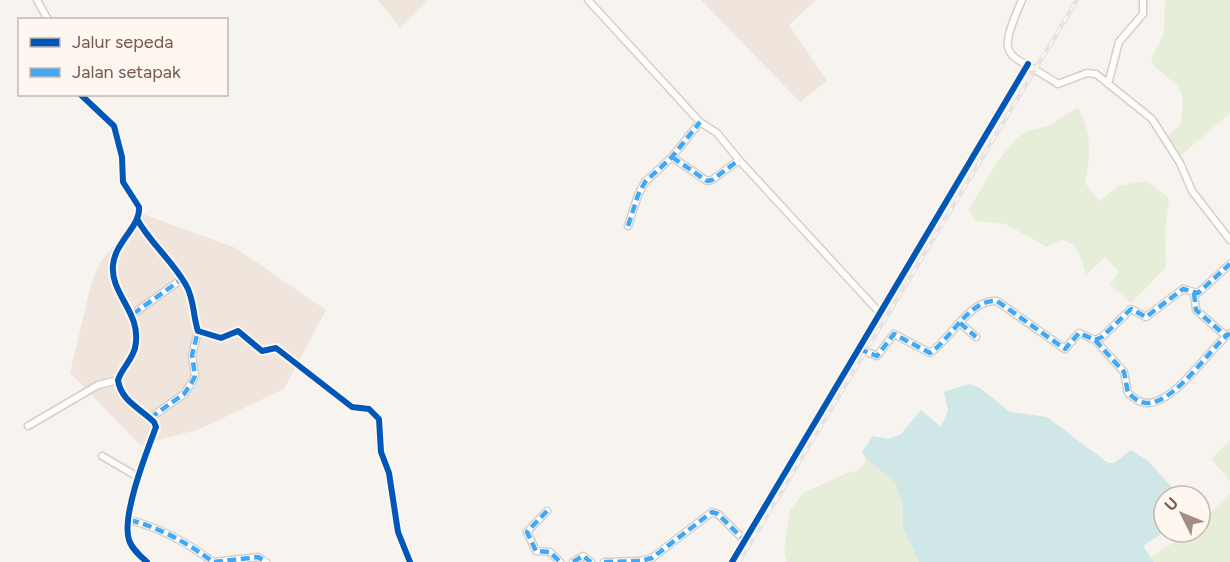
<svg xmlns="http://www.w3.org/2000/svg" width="1230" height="562" font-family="Figtree,sans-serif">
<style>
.residential{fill:#f0e5dc}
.green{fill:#e6eed9}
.water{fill:#d0e7e7}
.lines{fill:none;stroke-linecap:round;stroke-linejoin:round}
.street-casing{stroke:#d6ceca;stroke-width:9}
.street{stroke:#fefdfc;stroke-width:6}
.rail-casing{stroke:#e5e3e6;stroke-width:4.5}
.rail{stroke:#fef7f0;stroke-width:2;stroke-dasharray:7;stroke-linecap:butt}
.quiet{stroke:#3fa9f5;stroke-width:4.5;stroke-dasharray:9 4.5;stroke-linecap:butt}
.cycleway-casing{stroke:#fef7f0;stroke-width:10}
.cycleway{stroke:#0057b8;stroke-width:6}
</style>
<rect width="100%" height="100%" fill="#f7f3ee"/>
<path class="residential" d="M378,0h50l-28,28z
M701,0h115l-27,25 38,56 -27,21z
M140,213l96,35 90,62 -42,79 -84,40 -60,16 -70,-72 20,-85 9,-24z"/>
<path class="green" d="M1165,0h65v113l-51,44 -12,-20 14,-13 2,-24 -4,-13 -25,-21 -3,-7 13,-25z
M1078,107c14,26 13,47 7,76l15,18 18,-15 28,-5 22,16 1,5 -4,27 1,38 -35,36 -21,-19 9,-12 -14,-15 -19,18c-5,-16 -6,-31 -25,-35l-14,7 -42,-23 -28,-3 -7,-8 -1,-4 28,-47 20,-24 10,-7 21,-5z
M1230,440v41l-19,-22z
M866,459l29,23 8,25v22l16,33h-132l-3,-12 6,-40 13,-17 44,-20 12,-3z
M1230,493v69h-76l-3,-5 39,-25h10v-9z"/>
<path class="water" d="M969,384l11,4 30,24 37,5 61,46h6l17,-13 17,11 32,35h-16v36l-21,14 11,16h-235l-16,-33v-22l-8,-25 -29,-23 -4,-7 11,-16 15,3 13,-5 20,-24 20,17 7,-16 -4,-19z"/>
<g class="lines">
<defs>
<path id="street" d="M37,0l11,20
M588,0l112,122 17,11 22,27 140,152
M1022,0c-28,64 -14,50 36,84l29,-11 9,1 56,45 28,44 12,28 38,49
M1108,84l11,-42 24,-28v-14
M80,94l34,32 8,31 1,25 16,25c2,19 -24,35 -26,58 -3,30 30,48 22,83 -3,12 -13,20 -17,32 3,21 22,28 36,42l2,5c-9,24 -35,89 -27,113 3,9 11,16 18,22
M672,157l35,24 5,-1 27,-20
M137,219c13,24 35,41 49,66 8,13 7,31 12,46l23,7 17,-7 24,20 14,-3 76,59 17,2 10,10 2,33 8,21 9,59 12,30
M628,226l10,-31 7,-13 27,-25 28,-35
M1194,293l2,17 30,26
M133,314l49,-35
M960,323l16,14
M1095,340l29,32 4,21c6,5 12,11 21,10 29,-3 59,-53 81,-70
M859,349l18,7 17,-22 36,19c21,-14 39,-54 67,-52l68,48 14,-16 16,7 7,-3 29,-28 15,8 37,-28 15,4 32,-29
M150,418l34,-24 8,-12 3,-6 -3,-21 6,-24
M28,426l70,-41 20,-5
M102,456l36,21
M547,511l-20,21 9,19 14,1 10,10
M130,520c30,8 58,23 83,42l45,-5 8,5
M573,562l10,-6 8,6
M604,562l36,-1 12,-3 60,-46 6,2 27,27
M732,562l296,-498"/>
</defs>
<use href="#street" class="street-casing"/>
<use href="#street" class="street"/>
<defs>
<path id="rail" d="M739,562l338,-562"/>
</defs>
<use href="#rail" class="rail-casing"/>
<use href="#rail" class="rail"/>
<path class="quiet" d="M672,157l35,24 5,-1 27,-20
M628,226l10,-31 7,-13 27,-25 28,-35
M1194,293l2,17 30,26
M133,314l49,-35
M960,323l16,14
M1095,340l29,32 4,21c6,5 12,11 21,10 29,-3 59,-53 81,-70
M859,349l18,7 17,-22 36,19c21,-14 39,-54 67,-52l68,48 14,-16 16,7 7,-3 29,-28 15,8 37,-28 15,4 32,-29
M150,418l34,-24 8,-12 3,-6 -3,-21 6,-24
M547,511l-20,21 9,19 14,1 10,10
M130,520c30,8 58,23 83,42l45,-5 8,5
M573,562l10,-6 8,6
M604,562l36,-1 12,-3 60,-46 6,2 27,27"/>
<defs>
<path id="cycleway" d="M80,94l34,32 8,31 1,25 16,25c2,19 -24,35 -26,58 -3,30 30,48 22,83 -3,12 -13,20 -17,32 3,21 22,28 36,42l2,5c-9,24 -35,89 -27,113 3,9 11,16 18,22
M137,219c13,24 35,41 49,66 8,13 7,31 12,46l23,7 17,-7 24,20 14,-3 76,59 17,2 10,10 2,33 8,21 9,59 12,30
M732,562l296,-498"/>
</defs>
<use href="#cycleway" class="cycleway-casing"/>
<use href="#cycleway" class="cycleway"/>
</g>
<rect x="18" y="18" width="210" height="78" fill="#fef7f0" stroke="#c7b7af" stroke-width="1.5"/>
<rect x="30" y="38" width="30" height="9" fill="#0057b8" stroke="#c7b7af" stroke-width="1.5"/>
<text x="72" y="48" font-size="18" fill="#75584e">Jalur sepeda</text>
<rect x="30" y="68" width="30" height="9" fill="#3fa9f5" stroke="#c7b7af" stroke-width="1.5"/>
<text x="72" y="78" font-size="18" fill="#75584e">Jalan setapak</text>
<g transform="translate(1182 514) rotate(313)"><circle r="28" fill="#fef7f0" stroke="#c7b7af" stroke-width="1.5"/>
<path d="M0-4.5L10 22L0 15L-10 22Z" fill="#a28e86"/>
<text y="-9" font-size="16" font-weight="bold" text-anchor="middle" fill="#75584e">U</text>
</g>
</svg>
